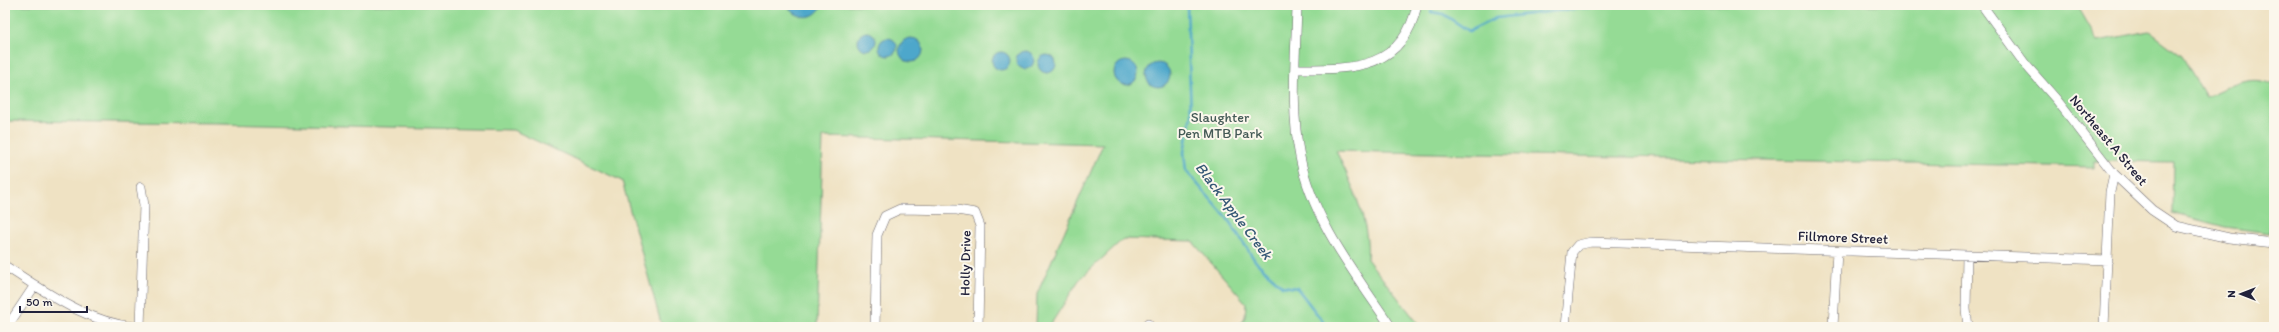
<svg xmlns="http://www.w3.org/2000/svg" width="2279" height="332" font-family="Itim,sans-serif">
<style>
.green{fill:#95db95;stroke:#5c7e68}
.water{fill:#4ea7cb;stroke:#386483}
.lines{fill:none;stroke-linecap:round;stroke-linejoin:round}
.stream{stroke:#4ea7cb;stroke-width:2.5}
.minor-casing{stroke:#6a656b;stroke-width:10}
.minor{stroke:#fff;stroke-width:9}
.labels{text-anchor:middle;stroke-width:4;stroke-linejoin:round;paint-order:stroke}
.park-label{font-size:14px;fill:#445a56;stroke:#fbf7ec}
.street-label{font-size:14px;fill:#22223b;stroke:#fbf7ec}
.water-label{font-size:15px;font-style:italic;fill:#345775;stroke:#fbf7ec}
</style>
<rect width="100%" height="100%" fill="#fbf7ec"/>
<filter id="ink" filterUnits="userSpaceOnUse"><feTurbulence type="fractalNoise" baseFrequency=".025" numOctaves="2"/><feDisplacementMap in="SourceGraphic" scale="8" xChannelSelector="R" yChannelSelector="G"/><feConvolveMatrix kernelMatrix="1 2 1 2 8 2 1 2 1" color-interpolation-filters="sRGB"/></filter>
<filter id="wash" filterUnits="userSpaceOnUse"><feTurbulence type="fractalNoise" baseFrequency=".012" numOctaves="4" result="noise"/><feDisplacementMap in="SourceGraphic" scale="16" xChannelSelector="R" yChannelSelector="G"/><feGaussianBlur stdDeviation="0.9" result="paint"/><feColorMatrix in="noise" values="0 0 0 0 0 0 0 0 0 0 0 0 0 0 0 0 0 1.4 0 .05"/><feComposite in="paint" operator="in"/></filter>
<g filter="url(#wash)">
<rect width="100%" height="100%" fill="#efe2c3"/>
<path class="green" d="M5,5h2072l21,36 51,-10 33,25 24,41c22,-10 45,-24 68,-12v78l-4,70 -45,-6 -53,-14 1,-51 -78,-1v6l-759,-16c15,30 35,75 31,108l54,68h-182l6,-10 1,-14 -54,-62 -69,-2 -44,41 -30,47h-13l1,-33 66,-150 -280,-7 -6,190h-155l-40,-146 -109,-51 -293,-7 -215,-2z"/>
<path class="water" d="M787,5h35c-7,17 -27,14 -35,0z
M858 41a9 9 0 1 1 18 0a9 9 0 1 1-18 0Z
M899 50a12 12 0 1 1 24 0a12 12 0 1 1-24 0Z
M879 47a9 9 0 1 1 18 0a9 9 0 1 1-18 0Z
M1016 60a9 9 0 1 1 18 0a9 9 0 1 1-18 0Z
M992 61a9 9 0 1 1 18 0a9 9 0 1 1-18 0Z
M1038 64a9 9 0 1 1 18 0a9 9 0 1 1-18 0Z
M1114 73a12 12 0 1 1 24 0a12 12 0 1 1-24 0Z
M1146 75a12 12 0 1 1 24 0a12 12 0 1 1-24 0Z"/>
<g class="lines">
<path class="stream" d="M1187,5l4,110 -7,37 2,19 41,47 29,44 26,24 15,2 30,39
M1391,5l18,2
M1561,5v6
M1431,12l12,2 26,17 27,-13 113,-13"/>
</g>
</g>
<g filter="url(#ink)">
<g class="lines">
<defs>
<path id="minor" d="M1297,5c-1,50 -7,103 3,152 12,62 56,118 91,170
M1982,5l43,59 31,35 58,75 38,36 24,16 53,12 45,5
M1296,69c55,0 107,2 121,-64
M1967,255l-1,54 2,18
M5,266c40,25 80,56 129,61
M7,327l28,-42
M140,327l4,-122 -3,-18
M875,327l2,-92 8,-19 15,-7 57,1 18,3 5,13 -2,101
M1145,327l3,-3
M1565,327l7,-75 6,-7 13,-3 517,18
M1833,327l4,-76
M2104,327l6,-135 4,-18"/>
</defs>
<use href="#minor" class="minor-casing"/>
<use href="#minor" class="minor"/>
</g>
</g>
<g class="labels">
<g class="park-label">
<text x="1220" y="122">Slaughter<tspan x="1220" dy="16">Pen MTB Park</tspan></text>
</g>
<g class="street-label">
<text transform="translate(2109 140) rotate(50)" y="5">Northeast A Street</text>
<text transform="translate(1843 237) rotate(2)" y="5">Fillmore Street</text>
<text transform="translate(965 263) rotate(-89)" y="5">Holly Drive</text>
</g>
<g class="water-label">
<text transform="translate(1234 211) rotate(53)" y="5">Black Apple Creek</text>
</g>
</g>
<rect width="2279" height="332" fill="none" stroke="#fbf7ec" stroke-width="20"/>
<g transform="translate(2241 294) rotate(270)" stroke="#fbf7ec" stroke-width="3" paint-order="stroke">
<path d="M0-3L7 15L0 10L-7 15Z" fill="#22223b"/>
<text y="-6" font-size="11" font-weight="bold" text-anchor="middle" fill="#22223b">N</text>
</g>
<path d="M20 306v6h67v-6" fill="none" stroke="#22223b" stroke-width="2"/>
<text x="26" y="306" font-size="12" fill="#22223b" stroke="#fbf7ec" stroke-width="3" paint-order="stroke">50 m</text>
</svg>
